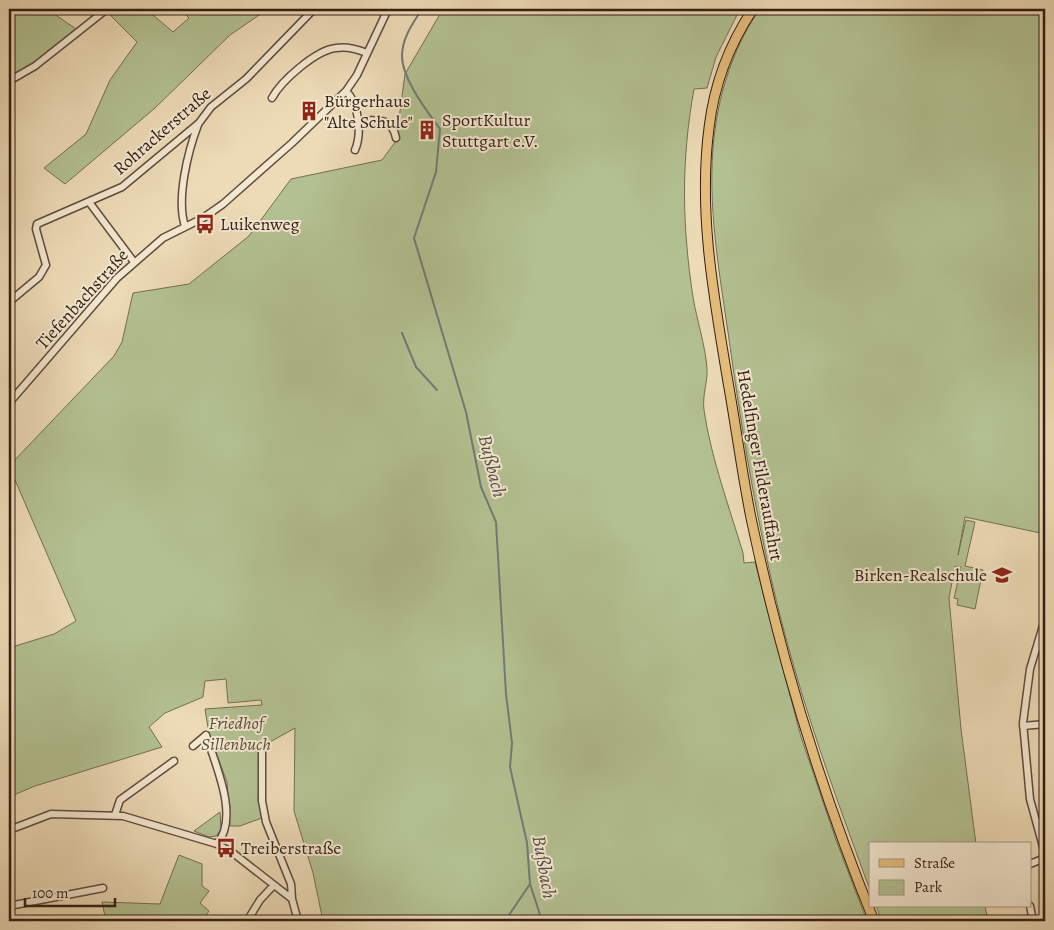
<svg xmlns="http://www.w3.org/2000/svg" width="1054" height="930" font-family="Alegreya,serif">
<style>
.green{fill:#b3c192;stroke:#736f53}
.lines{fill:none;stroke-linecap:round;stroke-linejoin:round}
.stream{stroke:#747a78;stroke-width:2}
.minor-casing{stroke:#624c3d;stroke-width:9}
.major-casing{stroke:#331d14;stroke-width:11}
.minor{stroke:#f3e8d0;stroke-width:6}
.major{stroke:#e6be7c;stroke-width:9}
.labels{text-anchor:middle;stroke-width:4;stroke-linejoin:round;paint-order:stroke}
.poi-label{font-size:18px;fill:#331d14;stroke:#f3e8d0;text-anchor:start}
.street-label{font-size:18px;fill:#331d14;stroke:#f3e8d0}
.park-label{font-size:18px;font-style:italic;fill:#594e3a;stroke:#f3e8d0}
.water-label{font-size:19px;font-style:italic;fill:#544c46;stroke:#f3e8d0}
</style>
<rect width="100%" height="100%" fill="#eddbb7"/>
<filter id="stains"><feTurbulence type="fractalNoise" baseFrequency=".004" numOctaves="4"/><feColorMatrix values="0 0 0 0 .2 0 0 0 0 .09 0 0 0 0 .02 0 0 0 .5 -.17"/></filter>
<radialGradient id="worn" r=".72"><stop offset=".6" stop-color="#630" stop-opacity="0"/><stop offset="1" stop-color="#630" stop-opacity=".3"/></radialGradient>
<path class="green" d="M9,9h38l32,22 -45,34 -25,15z
M107,9h39l27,23 16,-14 -9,-9h88l-38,26 -75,73 -90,76 -21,-16 42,-34 24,-54 27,-38 -32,-32z
M443,9h297l-24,48 -9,31 -13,1c-13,72 -12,136 -1,208 4,24 12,47 14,71 1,14 -5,27 -3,42 7,48 25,96 39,143l1,10 11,-1 46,175 35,103 31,81h-544l-10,-48 -19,-62 1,-83 -25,14 -10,10 -2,48 4,18 -22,8h-10l-3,-44 -18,-48 -4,-25 57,-4 -1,-5 -33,3 -2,-24 -21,2 -2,16 -38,16 -16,14 13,20 -127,39 -26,11v-149l45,-14 22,-13 -67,-155 105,-110 8,-14 11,-49 56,-9 60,-48 42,-57 91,-19 14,-19 9,-67z
M760,9h285v525l-80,-17 -7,38 8,-35 9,2 -10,44 18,4 -8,39 -18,-4 1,-6 -4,-1 7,-31 -6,-1 -6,32 12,131 15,115h-106v46c-28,-76 -56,-152 -78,-230 -30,-105 -49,-219 -64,-328 -10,-68 -23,-141 -12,-209 6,-40 21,-82 44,-114z
M220,812l1,18 -5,6 -7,1 -15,-6z
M179,855l23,9v22l7,5 -9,12 9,8 -5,7 -35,-2v5h-63l-4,-19 58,2z
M876,906h109l3,15h-106z"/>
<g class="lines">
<path class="stream" d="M422,9c-9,14 -20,29 -20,47 0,23 25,55 38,73l-4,43 -22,66 52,174 15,75 15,35 10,172 6,49 -2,24 17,76 3,41 12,37
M402,333l14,34 21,23
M505,921l25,-37"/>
<defs>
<path id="minor" d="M9,81l26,-15 72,-57
M346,91c13,12 16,43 9,59
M272,98c9,-17 44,-48 64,-50 11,-2 21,1 31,5
M357,121c18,-1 35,-5 39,17
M89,202l45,60
M185,226c-9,-27 3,-75 13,-101
M9,302l30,-25 7,-12 -10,-36 1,-5 85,-37 77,-64 12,-16 35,-28 68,-70
M9,403l108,-125 46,-40 40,-20 20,-14 69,-61 54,-52 11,-16 31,-66
M1045,619l-15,50 -7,54 7,76 15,55
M1023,726l22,-2
M193,746l13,-11c9,29 34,82 11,109
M262,747v54l4,21 25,62 1,15 6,22
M115,815l5,-15 54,-39
M9,830l42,-16 72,2 94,28 16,9 59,46
M1030,864l15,-6
M9,906l94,-18
M1030,906l3,15
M247,921l13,-21 13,-14"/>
<path id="major" d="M753,9c-24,36 -39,76 -44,119 -11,85 5,170 19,254 8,45 14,91 23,136 29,138 70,273 123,403"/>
</defs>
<use href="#minor" class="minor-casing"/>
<use href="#major" class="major-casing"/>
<use href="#minor" class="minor"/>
<use href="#major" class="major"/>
</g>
<defs>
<symbol id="building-bare" viewBox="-9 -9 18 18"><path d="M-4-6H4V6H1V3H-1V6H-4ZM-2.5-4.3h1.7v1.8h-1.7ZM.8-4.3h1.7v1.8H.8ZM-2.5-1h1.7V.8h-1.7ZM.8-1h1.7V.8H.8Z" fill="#8f2418" stroke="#f3e8d0" stroke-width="2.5" paint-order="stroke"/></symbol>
<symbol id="bus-bare" viewBox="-9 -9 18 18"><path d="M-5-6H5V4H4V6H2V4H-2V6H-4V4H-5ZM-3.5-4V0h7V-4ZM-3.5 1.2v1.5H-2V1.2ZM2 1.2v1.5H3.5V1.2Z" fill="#8f2418" stroke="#f3e8d0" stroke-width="2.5" paint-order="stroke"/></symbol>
<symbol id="school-bare" viewBox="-9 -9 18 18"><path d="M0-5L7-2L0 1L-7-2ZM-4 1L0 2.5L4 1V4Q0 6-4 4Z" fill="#8f2418" stroke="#f3e8d0" stroke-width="2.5" paint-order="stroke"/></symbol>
</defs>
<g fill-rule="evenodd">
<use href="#building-bare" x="295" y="97" width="28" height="28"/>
<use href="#building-bare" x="413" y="116" width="28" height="28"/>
<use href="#bus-bare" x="191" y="210" width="28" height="28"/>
<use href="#school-bare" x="988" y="561" width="28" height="28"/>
<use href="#bus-bare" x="212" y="834" width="28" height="28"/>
</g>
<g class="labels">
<g class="poi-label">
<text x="324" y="107">Bürgerhaus<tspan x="324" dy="21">"Alte Schule"</tspan></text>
<text x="442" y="126">SportKultur<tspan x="442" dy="21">Stuttgart e.V.</tspan></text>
<text x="220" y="230">Luikenweg</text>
<text x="987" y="581" text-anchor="end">Birken-Realschule</text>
<text x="241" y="854">Treiberstraße</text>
</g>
<g class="street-label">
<text transform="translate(162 131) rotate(-41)" y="6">Rohrackerstraße</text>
<text transform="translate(82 299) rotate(-48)" y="6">Tiefenbachstraße</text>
<text transform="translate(760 465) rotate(80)" y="6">Hedelfinger Filderauffahrt</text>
</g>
<g class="park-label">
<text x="236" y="729">Friedhof<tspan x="236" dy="21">Sillenbuch</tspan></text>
</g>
<g class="water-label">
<text transform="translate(493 466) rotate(76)" y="7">Bußbach</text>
<text transform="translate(545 867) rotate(80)" y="7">Bußbach</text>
</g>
</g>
<rect width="1054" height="930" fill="none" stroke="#eddbb7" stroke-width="30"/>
<rect x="10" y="10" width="1034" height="910" fill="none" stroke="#331d14" stroke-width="2.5"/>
<rect x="15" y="15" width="1024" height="900" fill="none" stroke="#331d14"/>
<rect x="869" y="842" width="162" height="65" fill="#f3e8d0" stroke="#a69785"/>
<rect x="879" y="859" width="25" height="8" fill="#e6be7c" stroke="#a69785"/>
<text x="914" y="868" font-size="15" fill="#331d14">Straße</text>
<rect x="879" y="880" width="25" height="15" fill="#b3c192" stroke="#a69785"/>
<text x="914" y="892" font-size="15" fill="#331d14">Park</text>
<path d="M25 898v8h90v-8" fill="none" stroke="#331d14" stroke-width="2.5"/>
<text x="32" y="898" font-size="15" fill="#331d14" stroke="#f3e8d0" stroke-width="4" paint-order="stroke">100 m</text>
<rect width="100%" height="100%" filter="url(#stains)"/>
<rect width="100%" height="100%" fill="url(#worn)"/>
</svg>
